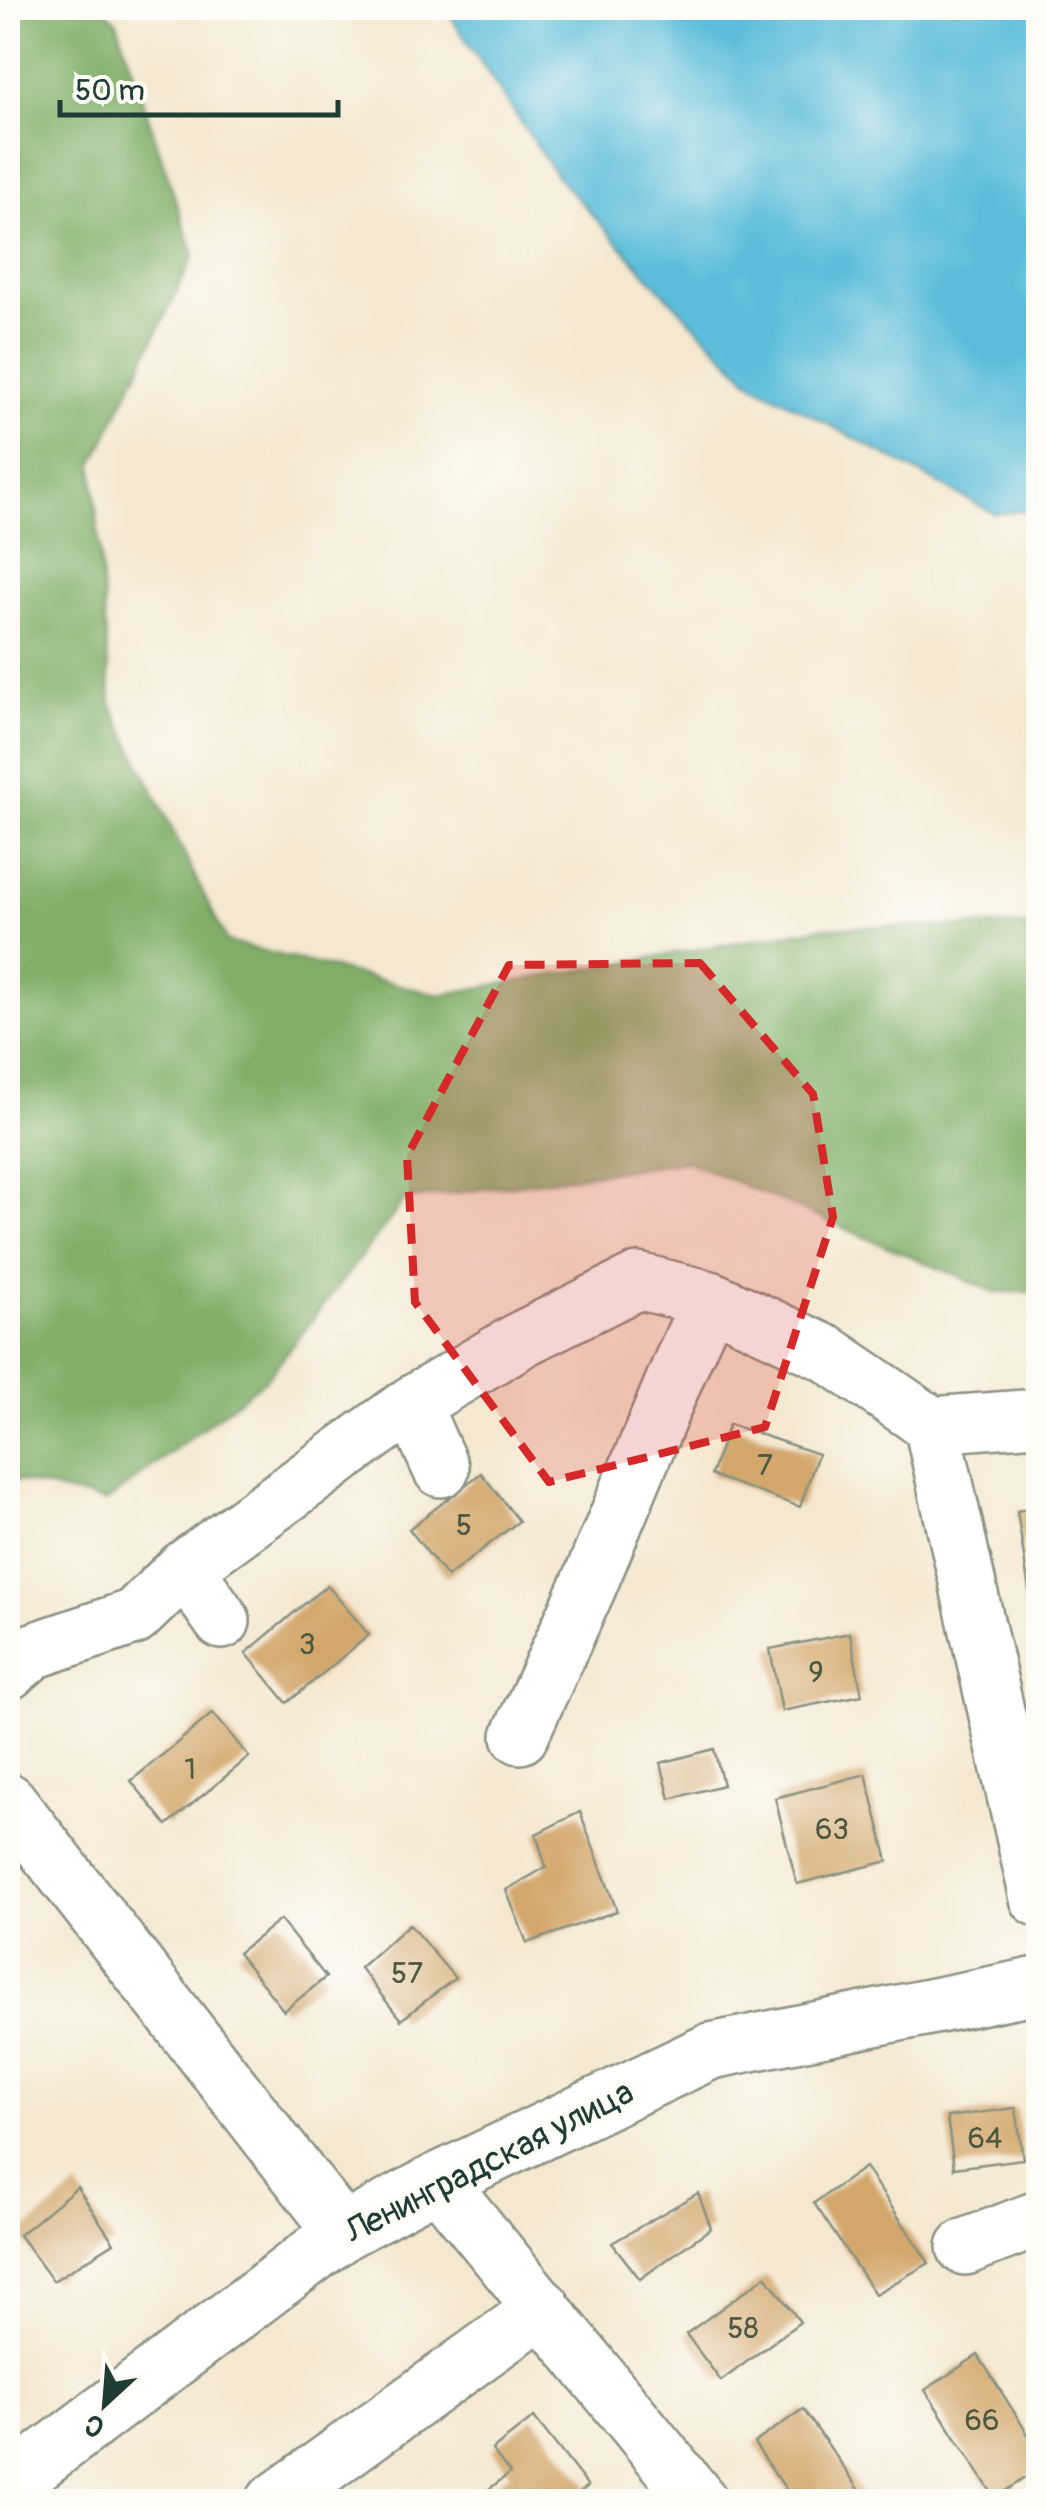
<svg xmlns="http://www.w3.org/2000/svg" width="1046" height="2509" font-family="Pangolin,sans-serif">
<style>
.forest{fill:#81af68;stroke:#50764e;stroke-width:2.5}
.water{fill:#5cbdda;stroke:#3e7d87;stroke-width:2.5}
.building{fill:#d3a76c}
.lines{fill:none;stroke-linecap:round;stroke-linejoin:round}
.minor-casing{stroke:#8a9282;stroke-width:60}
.minor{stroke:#fff;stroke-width:55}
.marked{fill:#d62828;fill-opacity:0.2;stroke:#d62828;stroke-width:8;stroke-dasharray:20 12;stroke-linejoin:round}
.labels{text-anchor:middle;stroke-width:8;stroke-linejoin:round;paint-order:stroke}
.number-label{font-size:30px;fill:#4c5842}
.street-label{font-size:35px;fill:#1f3d34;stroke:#fdfcf7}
</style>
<rect width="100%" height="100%" fill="#fdfcf7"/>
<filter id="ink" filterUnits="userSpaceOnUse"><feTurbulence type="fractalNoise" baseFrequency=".01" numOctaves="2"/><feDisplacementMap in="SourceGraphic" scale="20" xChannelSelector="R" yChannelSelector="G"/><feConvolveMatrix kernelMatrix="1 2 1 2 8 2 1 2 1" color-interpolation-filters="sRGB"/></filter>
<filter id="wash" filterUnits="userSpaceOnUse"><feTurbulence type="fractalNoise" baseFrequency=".0048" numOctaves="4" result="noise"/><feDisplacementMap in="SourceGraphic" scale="40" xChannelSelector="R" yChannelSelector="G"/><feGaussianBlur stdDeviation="2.25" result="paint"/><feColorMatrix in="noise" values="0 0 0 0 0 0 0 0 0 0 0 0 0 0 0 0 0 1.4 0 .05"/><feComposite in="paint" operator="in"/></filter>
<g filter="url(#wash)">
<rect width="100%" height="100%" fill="#f4e8d0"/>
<path class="forest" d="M8,8h96l13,14 77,234 -101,208 18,240 116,238 212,53 386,-68 213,-1v366h-43l-309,-131 -281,39 -139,179 -160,123 -98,-24z"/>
<path class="water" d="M445,8h593v501l-43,5 -243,-131 -91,-93 -105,-115z"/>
<g id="blocks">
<path class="building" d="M729,1424l89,30 -18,53 -89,-32z
M481,1473l38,48 -72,56 -38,-48z
M1038,1507v89l-8,1 -13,-86z
M327,1585l42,50 -82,68 -41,-50z
M850,1633l12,62 -80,16 -12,-62z
M213,1713l36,44 -82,68 -36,-44z
M714,1749l9,36 -53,14 -9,-36z
M866,1774l22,87 -91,23 -22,-86z
M580,1812l37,99 -90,32 -21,-53 40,-23 -10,-33z
M280,1920l46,57 -42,34 -46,-58z
M409,1924l46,54 -54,42 -41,-52z
M1016,2108l7,51 -69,9 -7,-51z
M865,2167l64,96 -54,31 -61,-91z
M77,2187l37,56 -61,38 -34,-46z
M698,2193l13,35 -71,51 -28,-36z
M766,2276l34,46 -79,59 -35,-47z
M978,2355l60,95v19l-43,29 -70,-108z
M803,2409l65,93h-73l-41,-59z
M534,2417l54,69 -20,16h-83l-5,-6 30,-23 -18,-23z"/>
</g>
</g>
<g filter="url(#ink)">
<use href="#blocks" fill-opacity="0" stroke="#8a9282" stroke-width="2.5"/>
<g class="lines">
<defs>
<path id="minor" d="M412,1404l29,65
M932,1425l106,-8
M185,1568l37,53
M8,1672l25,-21 101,-34 51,-49 227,-164 112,-66 114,-57 72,18 118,55 104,71 106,473
M520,1736l68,-149 95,-228 27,-60
M8,1801l335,431
M438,2181l262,321
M965,2247l73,-28
M8,2485l335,-253 95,-51 273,-130 327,-66
M274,2502l269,-194"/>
</defs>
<use href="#minor" class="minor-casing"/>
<use href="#minor" class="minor"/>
</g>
</g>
<path class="marked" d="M700,963l113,131 20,123 -68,210 -216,55 -134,-180 -8,-146 102,-191z"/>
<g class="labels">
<g class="number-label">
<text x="765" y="1475">7</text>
<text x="464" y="1535">5</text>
<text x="307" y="1654">3</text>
<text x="816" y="1682">9</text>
<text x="190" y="1779">1</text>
<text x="832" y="1839">63</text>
<text x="407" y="1983">57</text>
<text x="985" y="2148">64</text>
<text x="743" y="2338">58</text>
<text x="982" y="2430">66</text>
</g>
<g class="street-label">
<text transform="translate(489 2161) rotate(-27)" y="12">Ленинградская улица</text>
</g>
</g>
<rect width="1046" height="2509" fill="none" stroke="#fdfcf7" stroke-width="40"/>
<g transform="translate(105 2404) rotate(206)" stroke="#fdfcf7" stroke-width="8" paint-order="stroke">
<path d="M0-8L18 38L0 25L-18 38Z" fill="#1f3d34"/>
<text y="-15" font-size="28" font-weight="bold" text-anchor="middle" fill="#1f3d34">С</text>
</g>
<path d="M60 100v15h278v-15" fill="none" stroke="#1f3d34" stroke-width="5"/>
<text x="75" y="100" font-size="30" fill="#1f3d34" stroke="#fdfcf7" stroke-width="8" paint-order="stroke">50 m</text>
</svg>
